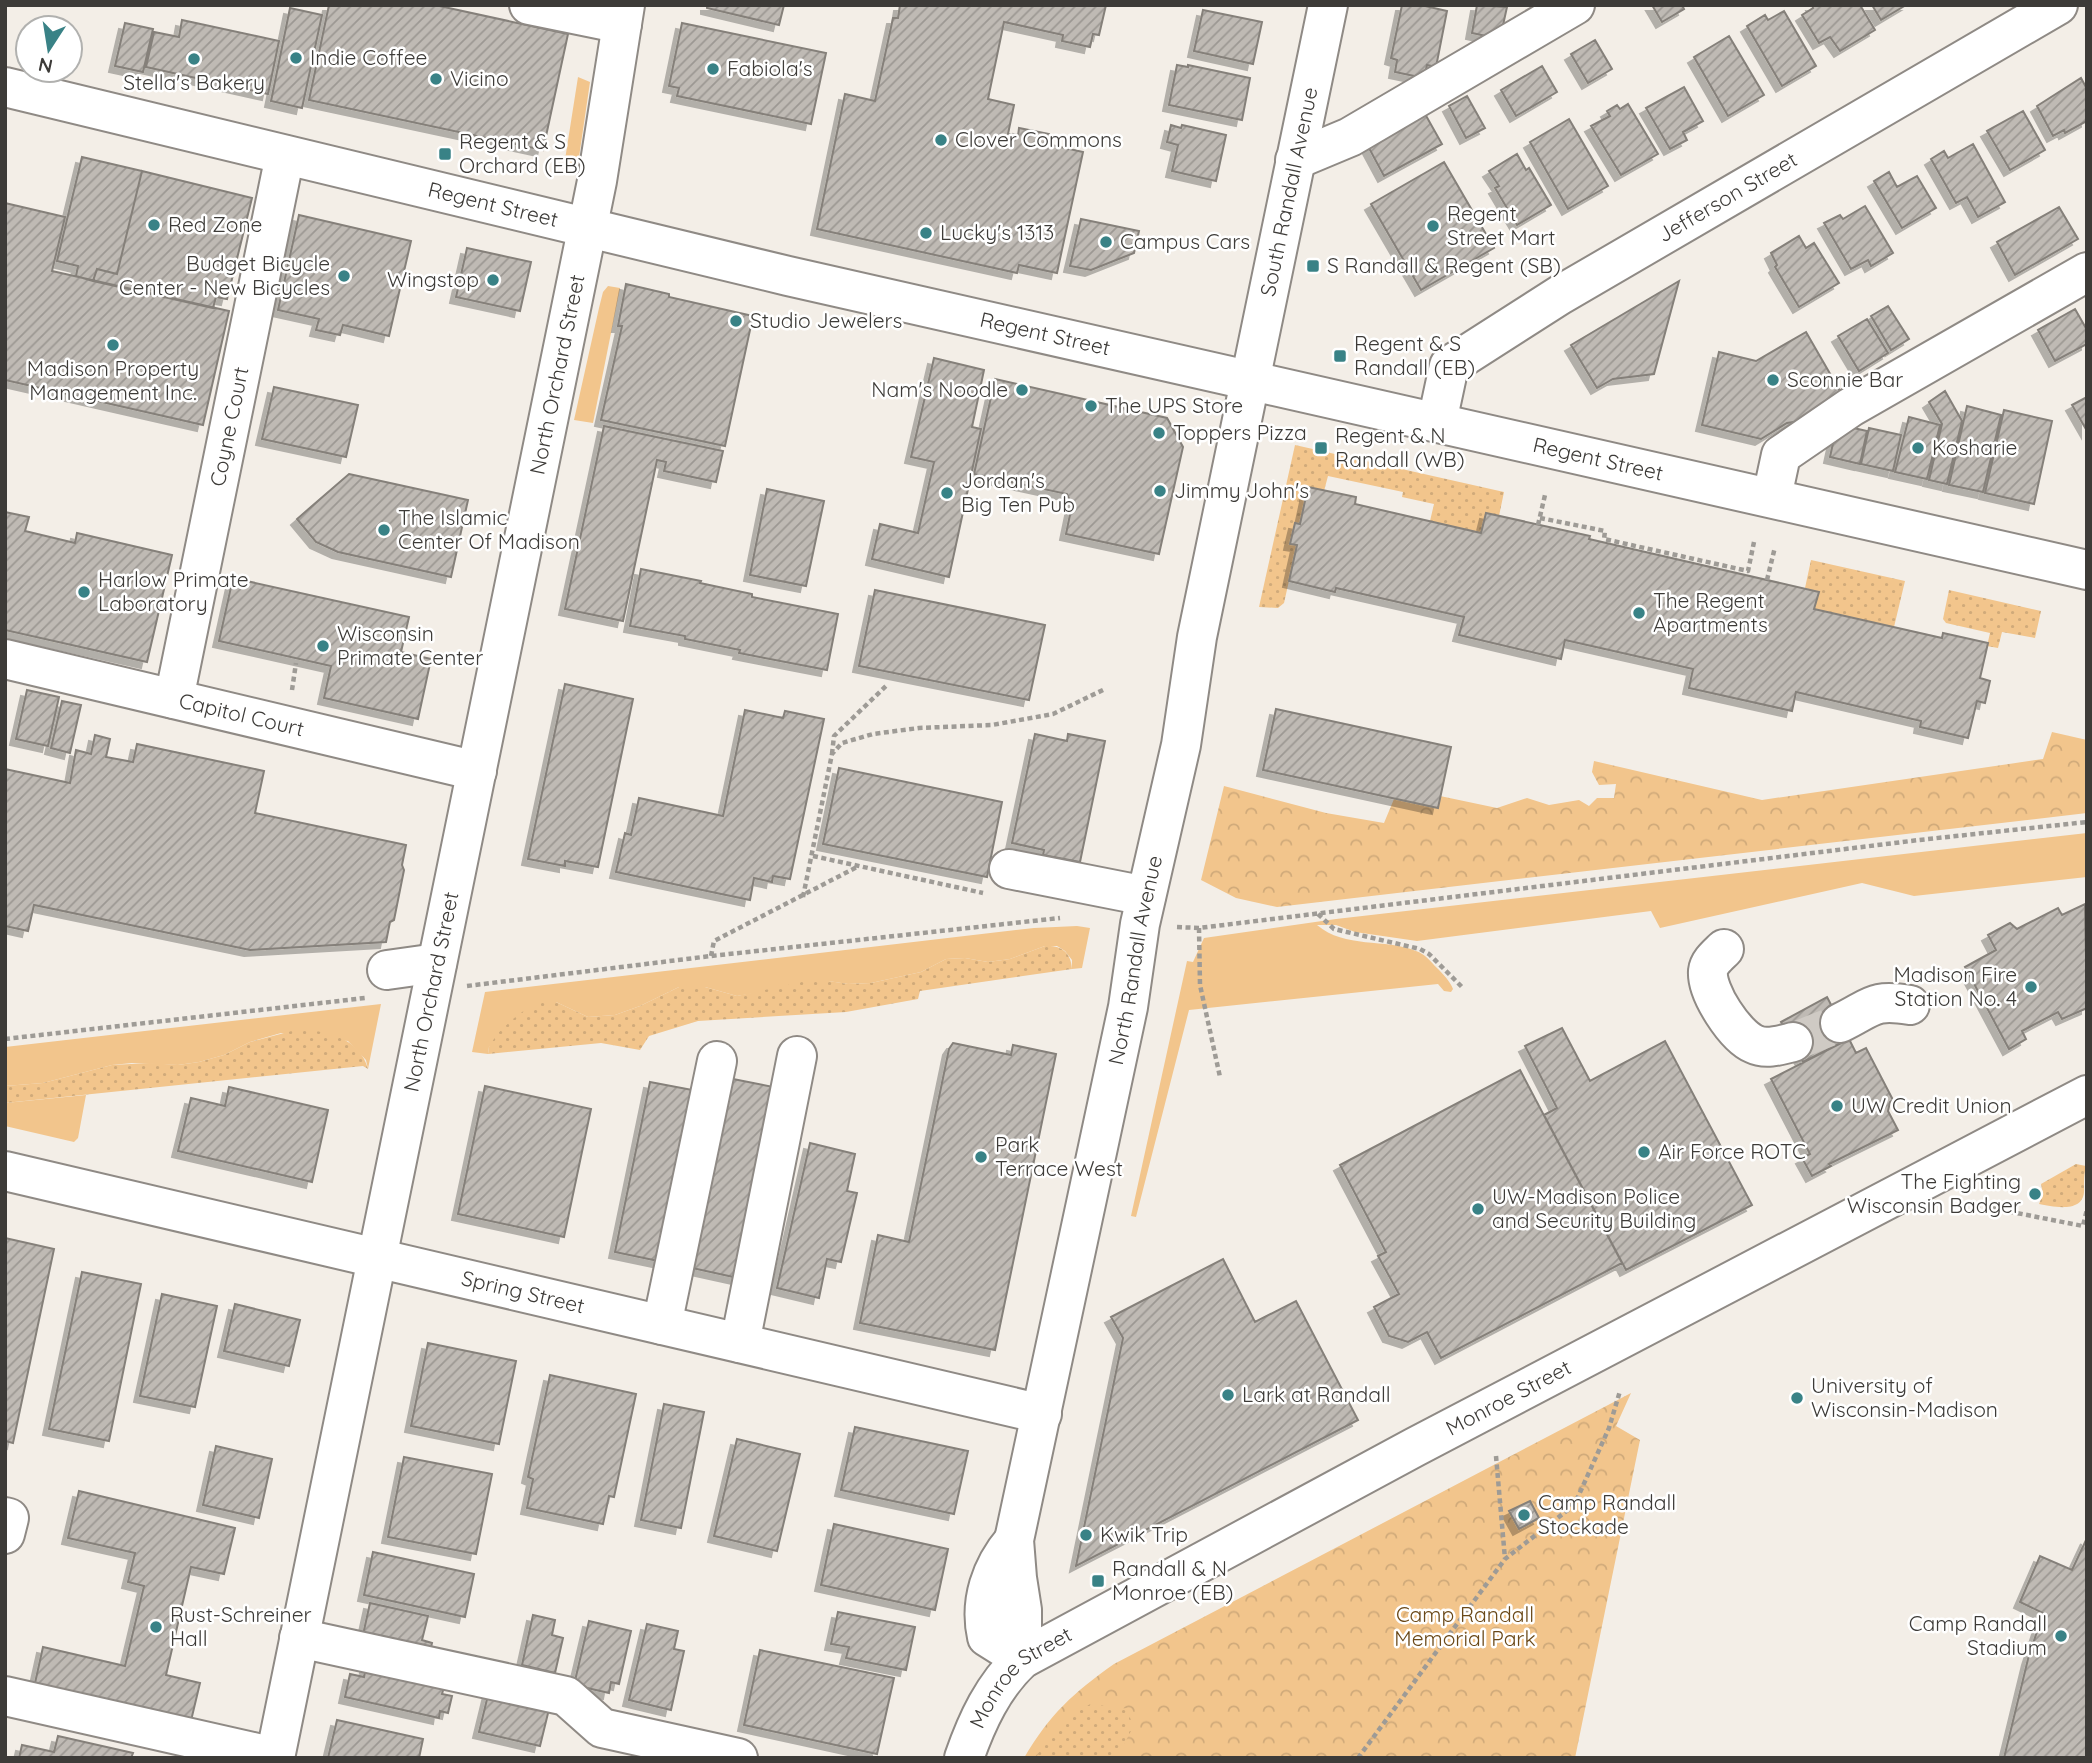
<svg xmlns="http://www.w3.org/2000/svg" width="2092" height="1763" font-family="Quicksand,sans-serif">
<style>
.grass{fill:#f2c58c}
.forest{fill:url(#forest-crowns)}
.garden{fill:url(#garden-dots)}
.building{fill:url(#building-hatch);stroke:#85807a;stroke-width:2;filter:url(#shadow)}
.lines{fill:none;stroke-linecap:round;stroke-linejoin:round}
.minor-tunnel{stroke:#cfcac4;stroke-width:38;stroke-dasharray:38 19;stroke-linecap:butt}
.minor-casing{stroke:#8f8a85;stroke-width:42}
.major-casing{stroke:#8f8a85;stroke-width:42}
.path{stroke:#9e9b96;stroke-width:4.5;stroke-dasharray:5 3.5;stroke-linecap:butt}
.minor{stroke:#fff;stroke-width:38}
.major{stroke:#fff;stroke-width:38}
.poi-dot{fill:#398286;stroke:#fff;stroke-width:2.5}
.labels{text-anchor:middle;stroke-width:5;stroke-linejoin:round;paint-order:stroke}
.poi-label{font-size:21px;fill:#3d3b38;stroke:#fff;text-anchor:start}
.street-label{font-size:21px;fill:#3d3b38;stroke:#fff}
.park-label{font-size:21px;fill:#6a4817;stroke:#fff}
</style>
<defs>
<pattern id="forest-crowns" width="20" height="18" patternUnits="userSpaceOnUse" patternTransform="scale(1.75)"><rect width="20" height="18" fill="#f2c58c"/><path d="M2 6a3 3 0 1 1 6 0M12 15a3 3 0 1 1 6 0" fill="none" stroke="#d0aa7a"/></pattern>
<pattern id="garden-dots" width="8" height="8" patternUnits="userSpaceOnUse" patternTransform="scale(1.75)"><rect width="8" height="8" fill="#f2c58c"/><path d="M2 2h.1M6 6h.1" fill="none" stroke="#d0aa7a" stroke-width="1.8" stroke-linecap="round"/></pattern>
<pattern id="building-hatch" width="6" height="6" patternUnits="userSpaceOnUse" patternTransform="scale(1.75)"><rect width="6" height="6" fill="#bfbab4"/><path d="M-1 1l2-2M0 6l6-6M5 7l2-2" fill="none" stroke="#9c9893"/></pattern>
<filter id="shadow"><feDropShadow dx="-6" dy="6" stdDeviation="0" flood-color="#0004"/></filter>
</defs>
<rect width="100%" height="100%" fill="#f3eee7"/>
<path class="grass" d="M578,77l12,5 -11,75 -6,9h-9z
M608,286l12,2 -27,135 -19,-3 25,-112 4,-16z
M2087,833v44l-173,19 -52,-13 -202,45 -9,-17 -234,30 -62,-9 -19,-7h-19c28,24 68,13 99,26 9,3 14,10 21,17 6,6 13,13 16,21l-2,3 -7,-1 -6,-7 -249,26 -53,207 -5,-1 56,-255 6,1 11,-24 132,-19z
M1077,926l13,2 -8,40 -10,1v-9l-7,-9 -8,-5h-12l-35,13 -22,3 -23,-4 -19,1 -25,13 -50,11 -23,1 -20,-3 -91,15 -32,-9h-26l-39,19 -25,9 -27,2 -32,-15 -67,45 -1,7 -16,-2 13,-60 549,-64z
M381,1004l-13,65 -2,-9 -18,-19 -67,-8 -31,9 -26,13 -25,7 -21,3 -46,-2 -20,2 -69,18 -38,3v-39z
M86,1095l-8,43 -4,4 -69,-16v-23z"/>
<path class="forest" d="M2052,732l35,8v73l-810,94 -41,-9 -35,-18 23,-94 102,27 58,10 10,-24 43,9 3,-12 57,12 30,-10 22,7 30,-5 10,6 8,-8h17l2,-14 -17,1 -7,-13 2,-11 168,39 281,-41z
M1631,1393l-15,33 24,14 -65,318h-551c26,-44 49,-65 90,-94z"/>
<path class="garden" d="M1295,445l209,47 -5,24 -13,-3 -5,20 -51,-12 4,-17 -32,-7 1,-5 -75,-16 -4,15 -16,-4 -8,37 -5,-1 -4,21 6,1 -13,58 -6,5 -19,-1z
M1811,560l94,21 -11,46 -80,-18 4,-17 -13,-4z
M1949,590l92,21 -6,27 -33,-6 -4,16 -11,-2 3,-13 -44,-10 -3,-4z
M1045,946c16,-1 26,6 27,23l-152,22 -2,8 -72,13 -148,9 -49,15 -9,14 -39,-7 -113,11 1,-7 8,-13 16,-15 17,-13 13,-4h13l32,15 27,-2 25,-9 39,-19h26l32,9 79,-17 32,5 23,-1 50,-11 25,-13 19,-1 23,4 22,-3z
M299,1029c28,2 61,9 69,40l-5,-3 -358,37v-17l38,-3 69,-18 38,-2 28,2 21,-3 25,-7 26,-13z
M2076,1164l10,2c-2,9 -2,14 -2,22 2,26 -30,19 -45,16l4,-10 -2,-10z
M1092,1703l24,6 11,-1 6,19 -16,31h-81c16,-31 26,-37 56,-55z"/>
<path class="building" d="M329,5h106l133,29 -25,116 -234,-50z
M707,5h-1h78l-5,20 -72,-17z
M900,5h206l-7,30 -6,-1 -3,13 -28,-6 1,-6 -59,-13 -16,77 26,6 -6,29 10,2 1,-8 30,6 -2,10 36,8 -26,121 -38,-8 -2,8 -200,-44 28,-135 30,7 18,-83h5z
M1402,5h19l26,6 -11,56 -9,-2 -3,13 -29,-6 2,-12 -6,-2z
M1477,5l30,2 -7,32 -28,-6z
M1652,5h30l2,4 -22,13z
M1812,5h48l15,25 -35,21 -10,-14 -11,6 -17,-28 11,-7z
M1872,5h34l-25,15z
M290,8l32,7 -20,93 -31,-7z
M1203,10l59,12 -9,42 -59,-13z
M1784,11l32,55 -34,20 -35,-60 18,-11 3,5z
M182,20l97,21 -11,53 -122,-27 8,-35 25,5z
M125,23l28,6 -10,43 -28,-6z
M682,23l144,30 -15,71 -134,-28 2,-8 -10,-2z
M1729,36l35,59 -36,21 -34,-59z
M1595,40l17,29 -24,14 -17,-29z
M1177,65l11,2v-2l62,13 -8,42 -73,-15z
M1542,66l15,26 -41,24 -15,-26z
M2081,78l6,11v32l-22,12 -1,-3 -11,6 -16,-30z
M1684,87l19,34 -20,11 4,8 -17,9 -24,-41z
M1467,96l18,32 -19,10 -17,-32z
M1628,104l30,50 -37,21 -30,-49 19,-10 -3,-5 10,-6 3,4z
M1420,105l22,39 -58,32 -21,-39z
M2023,111l22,39 -35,20 -23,-39z
M1569,119l39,67 -40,23 -38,-67z
M1171,125l10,3 1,-3 44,10 -10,46 -44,-10 6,-26 -11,-3z
M1973,144l32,58 -27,15 -11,-20 -11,6 -25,-44 13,-8 4,7z
M1517,154l9,16 3,-2 22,37 -34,20 -22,-37 4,-2 -10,-15z
M82,157l60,14 -25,103 -20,-5 -4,12 -17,-5 2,-10 -21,-5z
M1444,162l50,86 -73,42 -50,-86z
M142,171l110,27 -25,101 -11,-2 -3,11 -120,-27 4,-12 20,5z
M1889,172l8,15 20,-11 19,32 -34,20 -28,-47z
M5,203l60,14 -13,54 177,40 -26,114 -198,-45z
M1865,206l28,47 -22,13 -3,-6 -17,9 -27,-46 16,-8 3,4z
M2059,207l19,32 -63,36 -18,-33z
M299,215l112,26 -22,95 -46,-11 -3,10 -24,-5 3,-11 -41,-9z
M1081,219l58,12 -5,22 -43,17 -21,-4z
M1799,236l7,12 8,-5 25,40 -40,24 -24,-40 2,-2 -6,-12z
M467,248l64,14 -11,49 -64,-14z
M1679,281l-25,93 -41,5 -16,9 -26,-43z
M626,284l43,10v3l84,19 -28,130 -124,-26 21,-94h-4z
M1888,306l21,33 -18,11 -20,-34z
M2075,309l12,21v14l-32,17 -17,-31z
M1867,319l21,34 -29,18 -21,-35z
M1806,332l38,66 -37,22 -20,3 -26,16 -59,-14 17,-73 37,9z
M934,358l50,12 -12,57 9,2 -32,148 -77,-18 8,-35 38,9 16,-71 -23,-5z
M995,379l172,39 16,29 -24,107 -93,-20 6,-29 -5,-11 -93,-20z
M274,387l84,18 -12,52 -84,-18z
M1945,391l17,30 -15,63 -18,-4 13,-56 -13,-22z
M2087,397v34l-15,-26z
M1967,406l34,9 -18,77 -34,-7z
M2004,410l48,11 -18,83 -49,-11z
M1909,417l31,8 -13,54 -32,-7z
M604,426l119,25 -7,31 -52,-11 2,-9 -9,-2 -34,161 -58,-12z
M1849,427l18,4 -7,33 -30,-7 5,-23z
M1869,428l32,7 -8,36 -32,-7z
M349,474l119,26 -17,77 -113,-25 -22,-10 -19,-23z
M1308,487l48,10 -1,7 126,29 5,-20 104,23 -1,3 230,53 -5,17 128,29 1,-5 45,10 -8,35 10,3 -5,22 -8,-2 -9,37 -48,-11 1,-6 -125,-29 -4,19 -103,-23 4,-19 -128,-29 -4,19 -102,-24 5,-18 -128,-29 -1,4 -46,-11 8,-36 -7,-1 5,-21 5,1z
M767,489l57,12 -18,85 -56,-11z
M5,512l24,5 -4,14 50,12 2,-10 95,22 -25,107 -142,-32z
M641,569l60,12 -1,2 52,11v3l86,17 -11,56 -88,-17 1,-3 -55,-11v-3l-55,-10z
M233,578l176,39 -8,35 30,7 -13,60 -94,-21 7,-32 -112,-25z
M875,590l170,35 -16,75 -170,-34z
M565,684l68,15 -35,168 -33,-6v5l-37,-7z
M27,690l32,7 -11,49 -32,-7z
M62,701l19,4 -11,48 -19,-5z
M1276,709l175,38 -13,61 -175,-38z
M745,710l38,8 2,-7 39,8 -34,160 -17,-3 -1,6 -18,-4 -4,22 -134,-28 9,-39 6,2 8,-37 84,18z
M1035,734l32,7 1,-7 37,7 -25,121 -37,-7 1,-5 -32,-7z
M95,735l15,4 -4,18 27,5 4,-18 127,27 -9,42 151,32 -4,20 2,5 -10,50 -4,2 -4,20 -136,8 -216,-45 -6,26 -23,-5v-157l65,14 6,-33 15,4z
M839,768l163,34 -15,75 -164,-33z
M2085,904l2,104 -25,11 -4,-7 -36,19 4,8 -17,10 -44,-82 31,-17 -8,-15 22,-12 7,6 41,-21 4,7z
M1827,997l22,42 -46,23 -22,-40z
M1562,1028l28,53 75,-40 87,164 -126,65 -82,-155 13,-7 -32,-62z
M1849,1039l7,14 10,-5 27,52 -3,2 -2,9 10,19 -69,34 2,2 -19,10 -10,-18 8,-4 -39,-75z
M953,1043l58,12 2,-10 43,9 -61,296 -135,-27 18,-88 31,7 40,-193z
M1520,1070l102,193 -181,95 -14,-26 -19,10 -19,-6 -15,-29 25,-13 -21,-38 8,-4 -46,-87z
M723,1077l55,11 -40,190 -55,-12z
M650,1082l53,10 -35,171 -53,-11z
M485,1086l106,23 -27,128 -106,-23z
M229,1087l99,23 -16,72 -134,-31 13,-53 34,8z
M810,1143l45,11 -8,37 10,2 -16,69 -14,-3 -8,39 -42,-10z
M5,1238l49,11 -41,194 -8,-2z
M1223,1259l32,63 41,-21 62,119 -282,146 47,-228 -12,-21z
M82,1272l59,12 -32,157 -60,-12z
M162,1294l55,12 -22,101 -55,-11z
M235,1304l65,16 -11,46 -65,-15z
M428,1343l88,18 -17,83 -88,-18z
M550,1375l86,19 -22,103 -5,-1 -6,28 -76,-16 6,-29 -5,-2z
M664,1404l40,8 -23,116 -40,-8z
M855,1427l113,24 -14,63 -113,-24z
M737,1439l63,15 -23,97 -63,-15z
M216,1446l56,13 -13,59 -56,-13z
M404,1457l88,17 -16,80 -88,-17z
M79,1491l156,37 -11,46 -33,-7 -25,108 34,8 -11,46 -156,-37 10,-45 82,19 19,-80 -16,-4 7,-29 -67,-15z
M1530,1501l9,17 -20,11 -10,-18z
M834,1524l114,25 -13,61 -114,-25z
M2087,1538v220h-83l24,-99 15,-46 -23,-11 20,-46 32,14z
M2087,1538v220h-83l24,-99 15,-46 -23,-11 20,-46 32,14z
M373,1552l101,22 -9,43 -101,-22z
M370,1603l58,13 -6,24 10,3 -4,17 -67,-16z
M838,1612l77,15 -9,43 -60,-12 3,-11 -18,-3z
M533,1615l22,5 -3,15 11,3 -8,35 -33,-8z
M589,1621l42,10 -12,53 -8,-2 -2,11 -35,-8z
M647,1624l31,7 -4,18 10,2 -13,59 -42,-10z
M760,1650l134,28 -17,76 -133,-29z
M367,1662l79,18 -4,14 10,2 -4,17 -8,-2 -1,7 -94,-21 5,-23 14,3z
M489,1691l61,14 -10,41 -61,-14z
M337,1720l86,19 -4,19h-91z
M58,1736l75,17 -2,5h-112l3,-13 32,7z"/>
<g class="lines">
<path class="minor-tunnel" d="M1793,1042l47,-19"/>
<defs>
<g id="minor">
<path d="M529,5l93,19"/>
<path d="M1295,160l55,-23 225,-132"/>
<path id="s1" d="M1437,422l12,-56 111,-71 498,-290"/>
<path d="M1772,497l9,-42 70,-48 236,-135"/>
<path id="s2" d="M5,659l472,112"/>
<path id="s3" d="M174,699l111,-544"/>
<path d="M1009,869l137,27"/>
<path d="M1724,949c-6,6 -15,13 -16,22 -2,21 27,65 46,73 12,6 27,1 39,-2"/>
<path d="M387,970l50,-7"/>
<path d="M1840,1023c33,-16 32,-24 70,-18"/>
<path id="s4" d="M5,1171l1037,243"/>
<path d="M662,1325l55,-264"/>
<path d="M740,1343l57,-287"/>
<path d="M5,1517l4,1 -4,16"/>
<path d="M1014,1540c-23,27 -35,61 -27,97l35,22"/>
<path d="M299,1638l267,58 36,32 136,30"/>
<path id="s5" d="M1022,1659v-49l-5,-32 -3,-38 114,-533 12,-83 41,-179 16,-108 131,-632"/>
<path d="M5,1696l270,61"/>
<path id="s6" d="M275,1758l322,-1577 28,-176"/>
</g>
<g id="major">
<path id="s7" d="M5,87l783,189 1299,294"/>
<path id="s8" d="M964,1758c13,-37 29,-72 58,-99l393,-212 672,-352"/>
</g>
</defs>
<use href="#minor" class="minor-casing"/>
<use href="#major" class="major-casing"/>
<path class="path" d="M1540,518l65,13 -1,8 144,32 6,-29
M1538,525l7,-30
M1767,580l8,-33
M292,690l4,-27
M832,754l2,-18 52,-50
M813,856l170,37
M803,897l29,-143 10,-11 31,-9 46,-6 73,-3 61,-11 52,-25
M1318,914l16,15 86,20 9,5 34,34
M1177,927l22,1 720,-88 168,-18
M1199,928l1,57 20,92
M711,956l3,-15 143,-74
M467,986l244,-30 349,-38
M5,1039l360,-41
M1976,1205l107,21 4,-17
M1496,1456l9,103
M1358,1758l147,-199 64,-50 8,-10 32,-71 11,-37"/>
<use href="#minor" class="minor"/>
<use href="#major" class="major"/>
</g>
<g class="poi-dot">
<circle cx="296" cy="58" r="7"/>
<circle cx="194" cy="59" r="7"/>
<circle cx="713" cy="69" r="7"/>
<circle cx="436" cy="79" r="7"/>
<circle cx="941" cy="140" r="7"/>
<rect x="438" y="147" width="14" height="14" rx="3.5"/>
<circle cx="154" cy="225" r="7"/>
<circle cx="1433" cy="226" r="7"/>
<circle cx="926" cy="233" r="7"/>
<circle cx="1106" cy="242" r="7"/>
<rect x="1306" y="259" width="14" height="14" rx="3.5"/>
<circle cx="344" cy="276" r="7"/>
<circle cx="493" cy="280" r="7"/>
<circle cx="736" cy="321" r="7"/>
<circle cx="113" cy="345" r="7"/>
<rect x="1333" y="349" width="14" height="14" rx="3.5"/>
<circle cx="1773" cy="380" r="7"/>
<circle cx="1022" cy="390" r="7"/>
<circle cx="1091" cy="406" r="7"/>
<circle cx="1159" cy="433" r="7"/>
<rect x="1314" y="441" width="14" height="14" rx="3.5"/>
<circle cx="1918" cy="448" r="7"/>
<circle cx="1160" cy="491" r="7"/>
<circle cx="947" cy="493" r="7"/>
<circle cx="384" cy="530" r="7"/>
<circle cx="84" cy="592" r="7"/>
<circle cx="1639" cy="613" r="7"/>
<circle cx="323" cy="646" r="7"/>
<circle cx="2031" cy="987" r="7"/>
<circle cx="1837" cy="1106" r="7"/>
<circle cx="1644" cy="1152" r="7"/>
<circle cx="981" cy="1157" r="7"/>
<circle cx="2035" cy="1194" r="7"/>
<circle cx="1478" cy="1209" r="7"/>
<circle cx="1228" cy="1395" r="7"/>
<circle cx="1797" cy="1398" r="7"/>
<circle cx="1524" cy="1515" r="7"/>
<circle cx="1086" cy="1535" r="7"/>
<rect x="1091" y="1574" width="14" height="14" rx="3.5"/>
<circle cx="156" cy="1627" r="7"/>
<circle cx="2061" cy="1636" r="7"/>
</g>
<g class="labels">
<g class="poi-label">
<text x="310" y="65">Indie Coffee</text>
<text x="727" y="76">Fabiola's</text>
<text x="450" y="86">Vicino</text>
<text x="194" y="90" text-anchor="middle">Stella's Bakery</text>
<text x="955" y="147">Clover Commons</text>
<text x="459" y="149">Regent &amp; S<tspan x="459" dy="24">Orchard (EB)</tspan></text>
<text x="1447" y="221">Regent<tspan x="1447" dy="24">Street Mart</tspan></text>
<text x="168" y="232">Red Zone</text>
<text x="940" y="240">Lucky's 1313</text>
<text x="1120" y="249">Campus Cars</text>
<text x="330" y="271" text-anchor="end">Budget Bicycle<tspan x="330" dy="24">Center - New Bicycles</tspan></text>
<text x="1327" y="273">S Randall &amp; Regent (SB)</text>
<text x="479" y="287" text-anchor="end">Wingstop</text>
<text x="750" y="328">Studio Jewelers</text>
<text x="1354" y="351">Regent &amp; S<tspan x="1354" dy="24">Randall (EB)</tspan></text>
<text x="113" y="376" text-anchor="middle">Madison Property<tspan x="113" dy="24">Management Inc.</tspan></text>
<text x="1787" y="387">Sconnie Bar</text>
<text x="1008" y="397" text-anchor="end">Nam's Noodle</text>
<text x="1105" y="413">The UPS Store</text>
<text x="1173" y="440">Toppers Pizza</text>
<text x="1335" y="443">Regent &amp; N<tspan x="1335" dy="24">Randall (WB)</tspan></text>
<text x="1932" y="455">Kosharie</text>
<text x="961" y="488">Jordan's<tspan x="961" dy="24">Big Ten Pub</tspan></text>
<text x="1174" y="498">Jimmy John's</text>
<text x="398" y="525">The Islamic<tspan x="398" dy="24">Center Of Madison</tspan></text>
<text x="98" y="587">Harlow Primate<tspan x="98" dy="24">Laboratory</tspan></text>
<text x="1653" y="608">The Regent<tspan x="1653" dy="24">Apartments</tspan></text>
<text x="337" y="641">Wisconsin<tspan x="337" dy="24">Primate Center</tspan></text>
<text x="2017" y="982" text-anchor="end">Madison Fire<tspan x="2017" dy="24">Station No. 4</tspan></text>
<text x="1851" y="1113">UW Credit Union</text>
<text x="995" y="1152">Park<tspan x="995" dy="24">Terrace West</tspan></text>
<text x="1658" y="1159">Air Force ROTC</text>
<text x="2021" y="1189" text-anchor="end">The Fighting<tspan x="2021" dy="24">Wisconsin Badger</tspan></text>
<text x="1492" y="1204">UW-Madison Police<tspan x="1492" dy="24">and Security Building</tspan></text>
<text x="1811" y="1393">University of<tspan x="1811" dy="24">Wisconsin-Madison</tspan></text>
<text x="1242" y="1402">Lark at Randall</text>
<text x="1538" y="1510">Camp Randall<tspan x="1538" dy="24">Stockade</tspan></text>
<text x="1100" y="1542">Kwik Trip</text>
<text x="1112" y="1576">Randall &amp; N<tspan x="1112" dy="24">Monroe (EB)</tspan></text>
<text x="170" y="1622">Rust-Schreiner<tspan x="170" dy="24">Hall</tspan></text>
<text x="2047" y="1631" text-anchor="end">Camp Randall<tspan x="2047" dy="24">Stadium</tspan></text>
</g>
<g class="street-label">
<text dy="7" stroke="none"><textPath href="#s5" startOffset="1496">South Randall Avenue</textPath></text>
<text dy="7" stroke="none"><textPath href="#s1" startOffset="383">Jefferson Street</textPath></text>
<text dy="7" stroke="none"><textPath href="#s7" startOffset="502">Regent Street</textPath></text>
<text dy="7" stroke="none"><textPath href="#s7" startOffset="1069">Regent Street</textPath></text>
<text dy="7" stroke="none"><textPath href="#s6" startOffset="1412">North Orchard Street</textPath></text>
<text dy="7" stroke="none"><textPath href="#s3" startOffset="278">Coyne Court</textPath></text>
<text dy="7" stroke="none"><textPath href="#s7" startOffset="1636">Regent Street</textPath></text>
<text dy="7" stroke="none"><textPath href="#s2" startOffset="243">Capitol Court</textPath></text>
<text dy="7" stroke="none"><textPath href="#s5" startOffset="712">North Randall Avenue</textPath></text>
<text dy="7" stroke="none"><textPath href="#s6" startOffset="782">North Orchard Street</textPath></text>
<text dy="7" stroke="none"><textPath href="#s4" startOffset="532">Spring Street</textPath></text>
<text dy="7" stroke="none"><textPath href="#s8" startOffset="668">Monroe Street</textPath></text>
<text dy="7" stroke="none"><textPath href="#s8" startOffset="102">Monroe Street</textPath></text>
</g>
<g class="park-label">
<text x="1465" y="1622">Camp Randall<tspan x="1465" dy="24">Memorial Park</tspan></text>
</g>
</g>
<rect width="2092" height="1763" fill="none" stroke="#3d3b38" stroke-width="14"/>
<g transform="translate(49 49) rotate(192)"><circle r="33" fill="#ffffff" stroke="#b1b1af" stroke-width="2"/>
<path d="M0-5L12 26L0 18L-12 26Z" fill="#398286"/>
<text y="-10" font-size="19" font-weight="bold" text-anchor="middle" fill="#3d3b38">N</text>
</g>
</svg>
